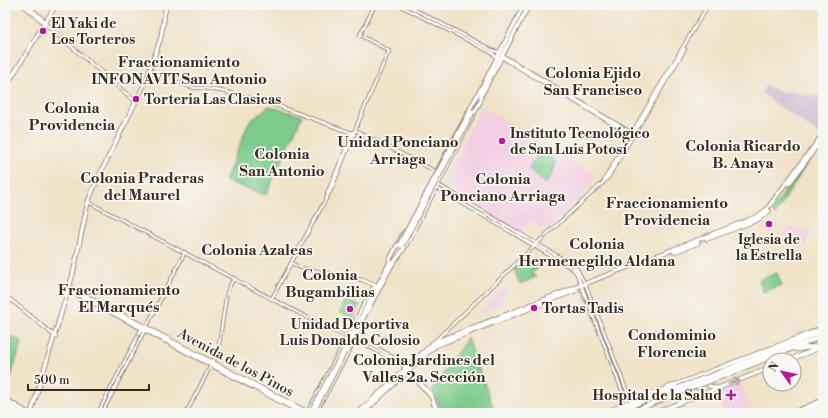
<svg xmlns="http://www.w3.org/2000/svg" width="828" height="418" font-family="'Libre Bodoni',serif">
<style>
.built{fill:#f2cfe2}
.industrial{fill:#cfbdd0}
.green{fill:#7ccb8b;stroke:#5c7a54}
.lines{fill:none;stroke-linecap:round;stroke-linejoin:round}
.minor-casing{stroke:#7a6b5a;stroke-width:4}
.major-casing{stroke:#7a6b5a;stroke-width:5}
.highway-casing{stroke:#7a6b5a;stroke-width:6}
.minor{stroke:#fff;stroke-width:2.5}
.major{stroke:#fff;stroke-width:3.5}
.highway{stroke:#fff;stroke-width:4.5}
.major-bridge-casing{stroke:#7a6b5a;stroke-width:5;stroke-linecap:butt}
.highway-bridge-casing{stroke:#7a6b5a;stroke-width:6;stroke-linecap:butt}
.major-bridge{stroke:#fff;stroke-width:3.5}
.highway-bridge{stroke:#fff;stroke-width:4.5}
.oneway{stroke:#a79f9a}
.poi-dot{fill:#b5179e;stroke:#f6f6f2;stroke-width:1.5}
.labels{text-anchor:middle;stroke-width:3.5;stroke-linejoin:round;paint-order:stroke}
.poi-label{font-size:14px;font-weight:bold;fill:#3b2a1e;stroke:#f6f6f2;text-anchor:start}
.street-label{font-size:14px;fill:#3b2a1e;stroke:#f6f6f2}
.neighbourhood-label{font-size:15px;font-weight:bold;fill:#3b2a1e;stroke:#f6f6f2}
</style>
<rect width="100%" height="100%" fill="#f6f6f2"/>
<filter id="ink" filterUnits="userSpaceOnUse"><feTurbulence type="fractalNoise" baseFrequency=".025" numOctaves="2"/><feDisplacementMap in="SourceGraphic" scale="8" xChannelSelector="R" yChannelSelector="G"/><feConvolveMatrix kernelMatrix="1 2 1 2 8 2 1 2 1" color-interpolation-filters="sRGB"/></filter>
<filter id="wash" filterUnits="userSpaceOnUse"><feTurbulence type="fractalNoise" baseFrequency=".012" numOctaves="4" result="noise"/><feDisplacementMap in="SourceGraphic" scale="16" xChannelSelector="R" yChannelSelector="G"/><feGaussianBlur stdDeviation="0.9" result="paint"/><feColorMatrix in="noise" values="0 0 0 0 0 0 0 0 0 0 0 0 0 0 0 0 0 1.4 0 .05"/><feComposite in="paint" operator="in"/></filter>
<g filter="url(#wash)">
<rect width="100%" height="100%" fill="#f0e3c8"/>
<path class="built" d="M482,106l114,69 -7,13 -41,43 -19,-11 -8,12 -78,-47 -1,-2z
M790,225l15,7 5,-5 2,1 -4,4 3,2 -9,16 -18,-16z
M504,287l3,9 -7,3 3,5 -26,10z
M740,381l12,32h-28l-9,-22z"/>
<path class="industrial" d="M766,85l14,7 16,-1 4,3 22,2 1,35 -3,4 -59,-42z"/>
<path class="green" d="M269,106l33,10 -36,79 -41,-14 24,-59z
M543,150l13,12 -4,13 -7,9 -17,-16z
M810,156l1,1 -36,58 -4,-4z
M524,257l16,10 -9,7 5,3 -16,7 -7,-17z
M777,273l5,12 -19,7 -4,-12z
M586,287l44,113 -3,1 -44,-113z
M346,300l14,6 -7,13 -13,-7z
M5,335l17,6 -14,45 -3,-1z
M467,338l28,74 -1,1h-52l-10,-23z"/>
</g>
<g filter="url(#ink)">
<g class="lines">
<defs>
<path id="minor" d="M23,5l113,97
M27,5l19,17
M399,5l93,48 4,4
M406,5l88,46 5,1
M502,55l130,78
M501,57l130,78
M149,72l45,16h10l27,5 44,12 77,28 2,2
M355,130l84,43
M604,180l104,-175
M437,184l137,82 4,5 8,15 45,116
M435,187l138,82 4,5 5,13 45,116
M327,194l26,-62
M88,202l241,127 18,8
M291,263l10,5 62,12 13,6 -4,3 -4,7 -61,117
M5,295l51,42
M272,298l60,-110 23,-58 34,-79 -29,-16 15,-30
M357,336l46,27 28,31 8,19
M355,339l47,26 29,32 5,16
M434,342l114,-109 59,-54 78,-130
M98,413l44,-85
M102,413l83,-161
M186,413l32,-61 8,-55 3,-10 5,-9
M316,413l41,-77 5,-13"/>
<path id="major" d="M5,88l51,-83
M480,91l44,-86
M481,96l48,-91
M438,169l42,-79
M789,184l34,-46
M707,239l50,-19 12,-9
M674,252l24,-9
M389,264l2,-7 13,-25
M392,264c12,-11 19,-30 27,-44 21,-39 41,-79 61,-118l2,-8
M69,287l240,126
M68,290l22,11 212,112
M343,351l47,-89
M345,352l48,-89
M789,360l33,-13
M706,381l3,5 7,2
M5,399l23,14
M689,399l5,-7v-7
M318,410v3
M31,413l42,-139 15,-72 10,-24 48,-97 15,-44 5,-32
M358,413l75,-70 323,-126 10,-7 57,-76
M363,413l72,-67 142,-56
M602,413l206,-79 15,-7
M654,413l116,-45
M791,413l32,-13
M799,413l24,-9"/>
<path id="highway" d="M796,349l27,-3
M721,372l102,-41
M723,376l100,-40
M5,404l15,9
M5,411l3,2
M606,413l9,-2
M612,413l66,-25
M629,413l51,-21"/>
</defs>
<use href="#minor" class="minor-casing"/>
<use href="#major" class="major-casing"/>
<use href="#highway" class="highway-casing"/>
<use href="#minor" class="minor"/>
<use href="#major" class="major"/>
<use href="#highway" class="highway"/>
<defs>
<path id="major-bridge" d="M399,245l71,-134
M402,246l71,-134
M310,413l33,-62
M313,413l32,-61"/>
<path id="highway-bridge" d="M678,388l43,-16
M680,392l43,-16"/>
</defs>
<use href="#major-bridge" class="major-bridge-casing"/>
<use href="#highway-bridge" class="highway-bridge-casing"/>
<use href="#major-bridge" class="major-bridge"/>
<use href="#highway-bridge" class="highway-bridge"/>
</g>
<defs><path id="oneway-shaft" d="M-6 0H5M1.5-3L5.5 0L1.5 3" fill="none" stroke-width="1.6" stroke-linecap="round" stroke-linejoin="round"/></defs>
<use class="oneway" href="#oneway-shaft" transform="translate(734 382) rotate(-21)"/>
</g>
<g class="poi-dot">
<circle cx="43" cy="31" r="4"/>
<circle cx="136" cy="99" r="4"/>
<circle cx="502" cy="141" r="4"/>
<circle cx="769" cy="224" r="4"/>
<circle cx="534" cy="308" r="4"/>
<circle cx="350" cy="309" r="4"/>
<path d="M729 389h4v4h4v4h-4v4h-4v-4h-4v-4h4z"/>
</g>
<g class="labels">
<g class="poi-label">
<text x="51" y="28">El Yaki de<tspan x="51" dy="16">Los Torteros</tspan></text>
<text x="144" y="104">Torteria Las Clasicas</text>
<text x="510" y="138">Instituto Tecnológico<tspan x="510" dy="16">de San Luis Potosí</tspan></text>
<text x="769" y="244" text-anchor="middle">Iglesia de<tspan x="769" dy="16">la Estrella</tspan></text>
<text x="542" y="313">Tortas Tadis</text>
<text x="350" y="329" text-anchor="middle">Unidad Deportiva<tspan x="350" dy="16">Luis Donaldo Colosio</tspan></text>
<text x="722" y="400" text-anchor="end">Hospital de la Salud</text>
</g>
<g class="street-label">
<text transform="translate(236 362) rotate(28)" y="5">Avenida de los Pinos</text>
</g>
<g class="neighbourhood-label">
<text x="179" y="67">Fraccionamiento<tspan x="179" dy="17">INFONAVIT San Antonio</tspan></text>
<text x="593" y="78">Colonia Ejido<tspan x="593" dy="17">San Francisco</tspan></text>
<text x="72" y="113">Colonia<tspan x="72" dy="17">Providencia</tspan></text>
<text x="398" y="147">Unidad Ponciano<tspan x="398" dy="17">Arriaga</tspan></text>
<text x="743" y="151">Colonia Ricardo<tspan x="743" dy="17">B. Anaya</tspan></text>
<text x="282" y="159">Colonia<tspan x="282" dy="17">San Antonio</tspan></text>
<text x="142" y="183">Colonia Praderas<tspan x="142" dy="17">del Maurel</tspan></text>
<text x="503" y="184">Colonia<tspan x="503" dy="17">Ponciano Arriaga</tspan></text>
<text x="667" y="208">Fraccionamiento<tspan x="667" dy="17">Providencia</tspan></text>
<text x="597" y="249">Colonia<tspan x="597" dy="17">Hermenegildo Aldana</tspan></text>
<text x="257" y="255">Colonia Azaleas</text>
<text x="330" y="280">Colonia<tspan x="330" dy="17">Bugambilias</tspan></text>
<text x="119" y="295">Fraccionamiento<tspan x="119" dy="17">El Marqués</tspan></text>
<text x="672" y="340">Condominio<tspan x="672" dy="17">Florencia</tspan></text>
<text x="424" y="365">Colonia Jardines del<tspan x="424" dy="17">Valles 2a. Sección</tspan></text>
</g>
</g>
<rect width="828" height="418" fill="none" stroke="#f6f6f2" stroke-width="20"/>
<g transform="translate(782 372) rotate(303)"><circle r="19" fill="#f6f6f2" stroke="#aba49d"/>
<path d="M0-3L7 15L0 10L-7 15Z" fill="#b5179e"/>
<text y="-6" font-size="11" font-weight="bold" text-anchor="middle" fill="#3b2a1e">N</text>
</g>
<path d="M28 384v6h121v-6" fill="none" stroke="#3b2a1e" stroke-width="2"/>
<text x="34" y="384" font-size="12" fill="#3b2a1e" stroke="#f6f6f2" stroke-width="3" paint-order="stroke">500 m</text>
</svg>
